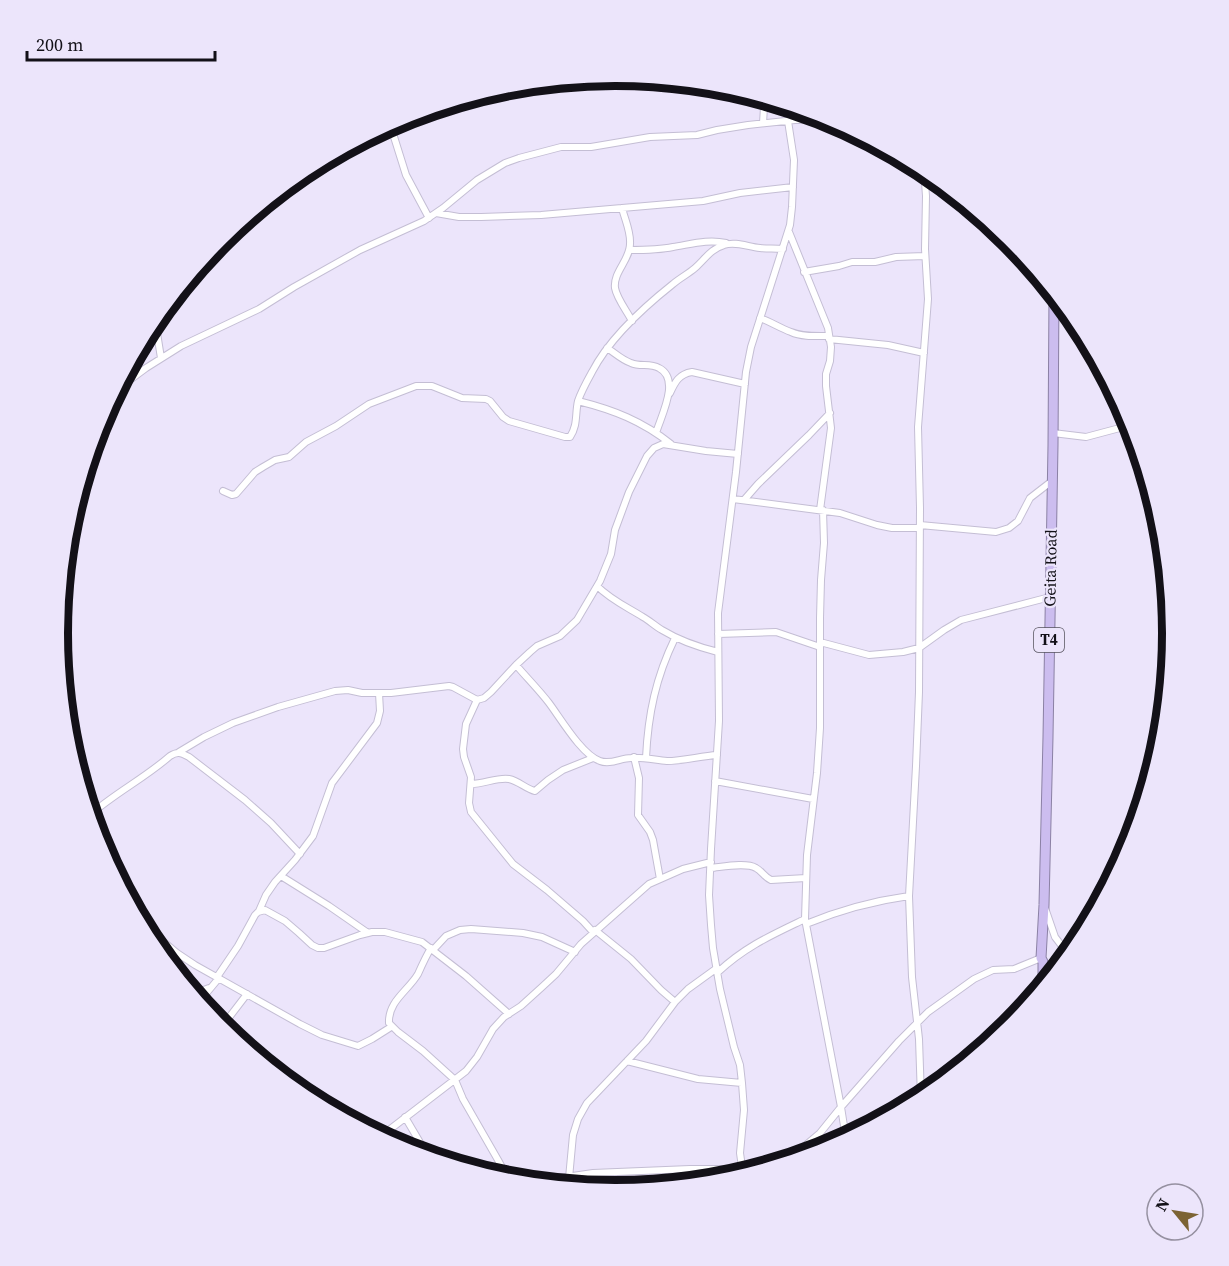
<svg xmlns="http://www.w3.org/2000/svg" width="1229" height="1266" font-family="'Source Serif 4',serif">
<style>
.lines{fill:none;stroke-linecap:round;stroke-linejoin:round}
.minor-casing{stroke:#c4bed4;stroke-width:8}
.highway-casing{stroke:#8b81a4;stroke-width:11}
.minor{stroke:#fff;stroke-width:6}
.highway{stroke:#ccbdef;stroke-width:9}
.labels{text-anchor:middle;stroke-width:4.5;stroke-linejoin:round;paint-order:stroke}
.shield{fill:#ece5fb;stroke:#54515c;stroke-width:1.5}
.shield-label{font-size:15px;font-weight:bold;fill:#131118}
.street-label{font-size:16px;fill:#131118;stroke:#ece5fb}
.rim{fill:none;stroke:#131118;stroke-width:8}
</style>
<rect width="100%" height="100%" fill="#ece5fb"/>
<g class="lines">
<defs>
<path id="minor" d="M763,123l1,-16 2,-8
M390,124l16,51 23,43
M622,208c3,12 9,24 8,36 0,16 -17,28 -15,44 2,11 12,23 17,33
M436,213l23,4h22l60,-2 162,-14 37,-8 53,-6
M789,232l39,96 3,19 -1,14 -4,13v12l5,42 -11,82
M629,250c15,0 30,0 44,-3 19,-3 35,-8 53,-4
M804,272l35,-6 13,-4h23l21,-5 29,-1
M157,316v17l4,25
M760,318c11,4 20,10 31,14 11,5 25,4 38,4
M829,339l59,6 36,8
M607,348c8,5 15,12 24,15 9,4 19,0 28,5 22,11 2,48 -3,65
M115,391l31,-23 35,-22 78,-37 35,-22 66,-37 64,-29 19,-13 34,-28 28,-17 14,-5 42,-11h30l59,-10 47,-2 20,-5 31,-5 47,-5 35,-1
M670,393c5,-11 9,-19 22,-21l53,12
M578,401c36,9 64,20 93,43
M1053,433l33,4 45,-12
M223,491l9,4 4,-1 19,-22 8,-5 12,-7 14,-3 17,-15 30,-16 33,-22 47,-18h16l30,12 24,1 4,2 13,16 6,4 56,16h5c8,-12 5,-23 8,-36 3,-9 9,-20 14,-29 17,-33 52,-65 81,-88 7,-6 15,-10 22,-16 9,-8 17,-20 29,-23 12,-4 24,2 36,3 8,1 15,0 23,1
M733,499l107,14 37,12 15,3h28
M744,500l14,-16 51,-49 21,-22
M823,510l1,33 -3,37 -1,38v110l-3,45 -10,82 -2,64 36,188 3,19 -1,14
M920,525l76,7 13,-4 9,-7 12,-23 22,-17
M597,586c14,14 30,21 46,31 7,4 12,9 19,13 18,11 36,17 56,22
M718,634l58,-2 44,15
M820,642l49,13 34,-3 16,-4 25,-18 17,-10 89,-23
M516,665c11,13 23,25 33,38 12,16 33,52 51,58 10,4 21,-3 31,-3 12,-1 24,2 36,3 16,0 34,-5 50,-6
M477,700l-11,24 -3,25 1,8 7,20 -2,26 2,9 42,52 34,26 36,31 10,11
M179,752l25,-15 29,-14 45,-16 57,-16 13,-1 14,3h29l58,-7 4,1 24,13 7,-2 7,-6 25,-27 14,-13 7,-6 23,-10 17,-16 23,-39 11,-27 4,-24 14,-38 18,-36 7,-8 9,-4 43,7 32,3
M634,757l5,21 -1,37 12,17 3,8 7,39
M646,758c2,-44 10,-81 29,-120
M715,781l98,18
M471,784c13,0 27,-7 38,-5 10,2 17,10 26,12l13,-11 15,-10 30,-12
M90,815c25,-22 55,-37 80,-59 8,-5 11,-3 19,1l56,43 26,23 29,31
M711,868c11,-1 35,-6 45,0 6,3 8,9 15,12l35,-2
M281,876l48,30 39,27
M1045,908l10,29 13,17
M259,911l7,-16 9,-13 20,-22 18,-24 19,-53 45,-60 3,-12 -1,-18
M140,922l37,31 18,12 105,59 22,11 36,11 14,-7 19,-12
M806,924c34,-14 67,-23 103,-28
M595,930l36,29 30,31 14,12
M431,948c-5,8 -9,17 -13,26 -10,17 -30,27 -29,49l9,9 25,19 32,29 8,19 35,61 8,15 1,5
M433,950l13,-14 14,-6 11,-1 52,4 19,4 33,15
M718,972c28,-26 54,-37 87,-53
M217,977l21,-31 17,-31 3,-3 7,-2 20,11 14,12 13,12 6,3h6l36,-13 12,-3h13l37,10 44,34 43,38
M193,994l16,-6
M199,1002l20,-24
M221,1028l26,-34
M627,1061l71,18 44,4
M921,1098l-2,-59 -7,-62 -3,-81 7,-130 3,-74 1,-184 -2,-81 10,-128 -3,-50 1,-53 -2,-26
M405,1117l23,39
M380,1137l86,-66 11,-14 16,-28 11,-12 17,-11 21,-19 14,-13 25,-30 68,-60 34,-15 28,-7
M743,1174l-3,-21 4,-43 -2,-27 -2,-18 -6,-18 -14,-58 -7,-41 -2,-23 -2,-30 2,-46 8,-128 -1,-108 18,-141 10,-100 5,-25 39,-122 2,-18 2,-47 -6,-39
M569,1178l4,-43 5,-16 9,-16 59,-62 29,-39 13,-13 29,-21
M532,1182l61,-9 97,-4h53l11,-1 30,-8 10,-5 26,-22 21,-26 58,-66 29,-29 46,-33 19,-9 21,-1 27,-11"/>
<path id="highway" d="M1043,986v-24l-2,-4 3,-53 4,-168 5,-292 1,-152"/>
</defs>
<use href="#minor" class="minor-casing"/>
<use href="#highway" class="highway-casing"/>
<use href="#minor" class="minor"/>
<use href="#highway" class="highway"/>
</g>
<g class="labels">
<rect class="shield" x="1034" y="628" width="30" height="24" rx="4.5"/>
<g class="shield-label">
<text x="1049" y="645">T4</text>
</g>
<g class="street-label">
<text transform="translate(1050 568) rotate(-89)" y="6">Geita Road</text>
</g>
</g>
<path d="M0 0H1229V1266H0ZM68 633a547 547 0 1 1 1094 0a547 547 0 1 1-1094 0Z" fill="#ece5fb" fill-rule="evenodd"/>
<path class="rim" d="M68 633a547 547 0 1 1 1094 0a547 547 0 1 1-1094 0Z"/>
<g transform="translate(1175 1212) rotate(300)"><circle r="28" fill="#ece5fb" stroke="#9590a0" stroke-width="1.5"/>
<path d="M0-4.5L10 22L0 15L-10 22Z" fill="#7c6334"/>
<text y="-9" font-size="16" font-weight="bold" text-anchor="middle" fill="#131118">N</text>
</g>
<path d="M27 51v9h188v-9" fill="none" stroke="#131118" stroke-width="3"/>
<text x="36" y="51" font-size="18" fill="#131118" stroke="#ece5fb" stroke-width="4.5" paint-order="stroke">200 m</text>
</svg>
